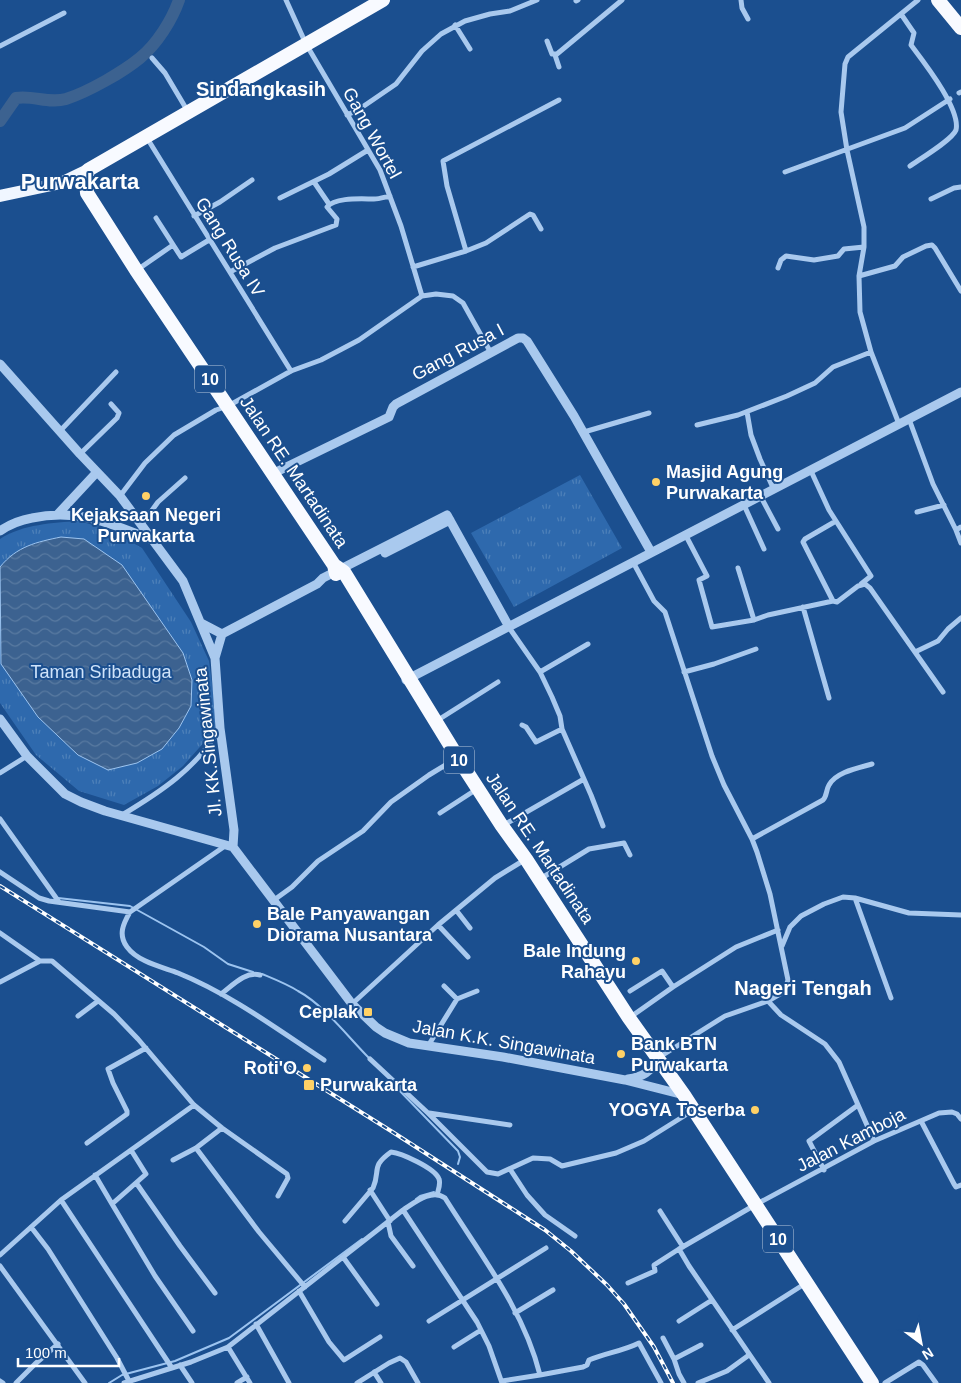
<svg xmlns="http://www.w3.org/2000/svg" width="961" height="1383" font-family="Helvetica,sans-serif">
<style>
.grass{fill:url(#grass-tufts)}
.water{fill:url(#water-waves);stroke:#9cc4f0}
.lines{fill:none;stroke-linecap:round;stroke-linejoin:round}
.stream{stroke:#9cc4f0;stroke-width:2}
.river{stroke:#3c6290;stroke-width:12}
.minor{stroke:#a9c9ee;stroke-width:5}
.tertiary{stroke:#a9c9ee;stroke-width:9}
.primary{stroke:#f0f6ff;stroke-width:12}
.trunk{stroke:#f8faff;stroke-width:14}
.rail-casing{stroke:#fff;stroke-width:4}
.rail{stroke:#1b4f8f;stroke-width:2;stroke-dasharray:5.5;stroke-linecap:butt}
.poi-dot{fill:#ffd166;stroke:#1b4f8f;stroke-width:2}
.labels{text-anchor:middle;stroke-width:4;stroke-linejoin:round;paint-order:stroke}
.shield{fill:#1b4f8f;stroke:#bbcadd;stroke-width:1}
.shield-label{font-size:16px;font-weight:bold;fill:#fff}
.street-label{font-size:18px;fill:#fff;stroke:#1b4f8f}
.poi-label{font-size:18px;font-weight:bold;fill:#fff;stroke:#1b4f8f;text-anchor:start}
.park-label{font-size:18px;fill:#cfe3fa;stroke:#1b4f8f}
.quarter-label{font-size:20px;font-weight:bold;fill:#fff;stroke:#1b4f8f}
.district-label{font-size:22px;font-weight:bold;fill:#fff;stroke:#1b4f8f}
</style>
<defs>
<pattern id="grass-tufts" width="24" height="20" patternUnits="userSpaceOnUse" patternTransform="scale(1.25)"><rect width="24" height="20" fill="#2e69ad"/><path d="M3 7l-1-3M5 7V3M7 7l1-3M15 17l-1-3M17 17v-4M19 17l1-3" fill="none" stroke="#4d80b9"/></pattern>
<pattern id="water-waves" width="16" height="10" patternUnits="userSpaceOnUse" patternTransform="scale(1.25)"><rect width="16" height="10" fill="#3c6290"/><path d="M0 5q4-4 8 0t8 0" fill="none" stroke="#597aa1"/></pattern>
</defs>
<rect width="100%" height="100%" fill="#1b4f8f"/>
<path class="grass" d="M580,475l42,73 -108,59 -43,-74z
M79,521l31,9 32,18 49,74 18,39 6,43v26l-32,36 -25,20 -34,19 -45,-14 -43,-36 -36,-52v-164c23,-15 53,-16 79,-18z"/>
<path class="water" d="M61,537l23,2 38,26 61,88 9,27 -1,26 -12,22 -17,21 -25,14 -29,7 -30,-15 -40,-38 -37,-53 -1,-97c17,-21 37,-25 61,-30z"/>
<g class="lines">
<path class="stream" d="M58,898l72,8 74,41 24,17 25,8
M262,974c12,5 25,10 36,17 26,14 50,46 71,67
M396,1087l62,64 2,6 -2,7
M416,1199l4,-3 14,-4
M109,1383l13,-8 53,-14 54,-23 133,-99"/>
<path class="river" d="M0,121l16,-23c17,-3 33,6 50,1 22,-7 57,-27 74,-41 17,-14 32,-38 39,-58"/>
<path class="minor" d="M286,0l20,44 74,126 21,56 21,70
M741,0l1,8 6,11
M576,1l2,-1
M901,14l13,19 -3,12c12,16 50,64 45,85 -4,10 -36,29 -46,36
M455,25l15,24
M547,41l5,13h5l65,-54
M0,46l64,-33
M555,55l4,12
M152,58l13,15 22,37
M959,93l2,-1
M347,115l11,-5 38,-26 26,-33 19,-17 24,-13 25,-7 20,-3 27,-11
M147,138l144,233
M785,172l120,-44 45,-29
M314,182l15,22
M280,198l49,-24 39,-24
M931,199l23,-11 7,-1
M194,216l26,-14 32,-22
M156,218l25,39 28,-17
M466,251l20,-8 44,-29 3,1 8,14
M413,267l53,-16 -19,-65 -4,-25 116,-61
M778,268l3,-8 5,-4 28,4 24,-4 6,-7 20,-2
M137,270l36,-25
M230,272l45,-24 61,-23 1,-6 -10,-12c8,-10 34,-8 47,-8 5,0 11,-2 16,-3
M859,276l36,-10 8,-9 23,-11 6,-1 3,3 26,43
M747,412l4,23 9,24 14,31
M909,419l24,65 23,46 5,-3
M899,424l-28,-72 -11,-40 -1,-36 5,-29v-20l-17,-77 -6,-38 4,-48 3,-7 70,-57
M697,425l41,-10 49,-19 28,-13 18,-16 38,-15
M60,431l56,-59
M584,432l65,-19
M80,454l37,-36 2,-5 -8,-9
M811,471l18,39 42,66 -10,8
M120,496l25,-33 29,-28 42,-25 12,-4 63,-35 30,-11 38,-20 63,-44 14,-2 17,2 10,7 28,50
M761,497l17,32
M744,505l20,44
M917,512l27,-7
M142,524l16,-22 27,-24
M956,530l5,13
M685,534l22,42 -8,4 13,47 42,-7 14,-5 65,-14 4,1 21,-16 7,-2 5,4 73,104
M633,562l21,39 11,11 47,144 12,29 28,54 5,13 13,42 18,86 -3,9 -5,5 -12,7 -43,15 -67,42
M738,568l16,52
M833,601l-30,-59 2,-3 31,-18
M803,607l26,91
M508,626l32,46 12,25 8,19 2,13 29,66 12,31
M915,652l23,-11 10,-12 13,-11
M540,672l48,-28
M684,672l30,-8 42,-15
M438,720l60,-38
M522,725l4,2 10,15 26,-13
M0,773l27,-17
M440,813l37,-24
M122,815c40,-24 73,-46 98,-86
M0,819l59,83
M502,826l82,-47
M752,839l71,-39c4,-4 3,-10 6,-15 7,-13 29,-17 43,-21
M225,846l-95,66c-7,12 -12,23 -3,35 11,15 35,20 51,26 52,21 99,56 146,87
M0,872l39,26 10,3 81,11
M540,879l49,-30 35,-6 6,12
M855,898l36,100
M274,900l18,-13 26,-26 45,-30 28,-29 38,-27 28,-17
M456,910l14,18
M438,925l30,32
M0,933l40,28h12l62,53 24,25 56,66 28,23 65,46 1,4 -10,18
M782,946l8,-19 11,-11 23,-12 19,-7 12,1 54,15 52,2
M0,982l40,-21
M444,986l13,13
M630,991l32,-20 11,16 63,-40 42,-17
M221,994c12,-9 24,-23 39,-19
M768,1001l13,14 44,29 14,18 35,79
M352,1004l86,-79 57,-47 31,-19
M78,1016l20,-15
M629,1018l44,-31
M428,1046l29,-47 20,-8
M370,1059l58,54 59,59 11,2 35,-16 17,1 12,7 54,-13 28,-12 48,-30
M429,1113l81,12
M921,1121l33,63 2,3 5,-2
M222,1128l-26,20 63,84 46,55
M87,1143l40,-29v-3l-14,-28 -5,-14 38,-21
M131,1150l15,24 -34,30 43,72 38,55
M173,1160l23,-12
M510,1169l17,26 18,20 30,21
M824,1170l-15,-29 49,-36
M95,1175l17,29
M137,1184l43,62 35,47
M370,1190l20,31
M61,1200l111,168
M403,1210l74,112 12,24 13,37
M660,1211l23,36
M345,1221l28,-33c8,-18 -3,-21 18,-36 10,1 44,16 48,27 2,5 -1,11 -2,16
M388,1222l3,14 22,30
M31,1227l17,22 69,109 12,23
M0,1255l61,-55 133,-95
M343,1257l34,47
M0,1266l85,117
M628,1283l27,-12 -1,-6 25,-16
M299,1291l30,51 15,18 36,-23
M515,1313l38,-23
M429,1321l117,-73
M679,1321l33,-21
M256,1324l33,59
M732,1330l74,-47
M663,1338l11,21 5,15 5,9
M228,1347l22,36
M454,1347l27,-17
M674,1359l27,-14
M180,1365l12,18
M374,1372l7,11
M540,1375l43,-8 4,-2 2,-5c17,-7 34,-9 50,-17l22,40
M0,1381l3,2
M16,1383l19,-19 23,-20
M124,1383l67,-21 37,-15 175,-137c11,-7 29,-22 42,-12 35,56 79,112 95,177l-38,6
M237,1383l10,-6
M357,1383l32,-20 11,-5 6,4 12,21
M698,1383l29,-12 22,-16
M769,1383l-80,-117 -10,-17 76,-44 119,-64 65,-28 13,-1 5,2 4,5
M885,1383l34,-21 4,3 13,18"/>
<path class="tertiary" d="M0,364l80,90 40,42 63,85 32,77 5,70 14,102 -1,17
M272,474l117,-57 4,-10 3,-3 122,-66h5l4,3 47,75 77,136
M57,515l40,-43
M0,531c10,-7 21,-11 32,-13 46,-10 81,6 123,23
M385,553l65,-33
M201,623l21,11
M215,658l7,-24 95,-50 6,-6 124,-63 61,110
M406,680l555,-288
M0,719l27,37 38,38 16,8 24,9 128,36 119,157 24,23 9,6 24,10 94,14 122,23 59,15
M628,1079c14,-2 24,-7 29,-21"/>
<path class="primary" d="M0,196l61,-13 27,-13"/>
<path class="trunk" d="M938,0l23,28
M334,565l10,7 114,186 44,68 24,33 103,159 55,77 188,288
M336,574l-2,-9 -198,-295 -49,-77 -1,-13 2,-10 295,-170"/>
<defs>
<path id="rail" d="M0,886l391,245 154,99 26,21 36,34 17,19 30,43 19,36"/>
</defs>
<use href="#rail" class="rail-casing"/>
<use href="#rail" class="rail"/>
</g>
<g class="poi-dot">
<circle cx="656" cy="482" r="5"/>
<circle cx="146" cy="496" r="5"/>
<circle cx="257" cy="924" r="5"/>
<circle cx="636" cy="961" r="5"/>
<rect x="363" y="1007" width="10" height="10" rx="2.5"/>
<circle cx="621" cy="1054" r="5"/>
<circle cx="307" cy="1068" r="5"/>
<rect x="303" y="1079" width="12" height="12" rx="2.5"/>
<circle cx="755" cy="1110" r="5"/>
</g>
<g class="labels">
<g class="shield">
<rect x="195" y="365.5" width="30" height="27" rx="4"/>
<rect x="444" y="746.5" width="30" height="27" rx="4"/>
<rect x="763" y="1225.5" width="30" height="27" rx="4"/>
</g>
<g class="shield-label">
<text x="210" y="385">10</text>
<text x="459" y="766">10</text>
<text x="778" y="1245">10</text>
</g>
<g class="street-label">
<text transform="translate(372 133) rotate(61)" y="6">Gang Wortel</text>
<text transform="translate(230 247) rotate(58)" y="6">Gang Rusa IV</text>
<text transform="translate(458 352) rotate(-28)" y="6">Gang Rusa I</text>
<text transform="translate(294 472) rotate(56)" y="6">Jalan RE. Martadinata</text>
<text transform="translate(208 742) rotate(-96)" y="6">Jl. KK.Singawinata</text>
<text transform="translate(540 848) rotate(56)" y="6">Jalan RE. Martadinata</text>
<text transform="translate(504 1042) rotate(10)" y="6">Jalan K.K. Singawinata</text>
<text transform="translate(851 1140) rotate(-27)" y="6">Jalan Kamboja</text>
</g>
<g class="poi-label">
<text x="666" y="478">Masjid Agung<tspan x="666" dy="21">Purwakarta</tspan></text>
<text x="146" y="521" text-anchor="middle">Kejaksaan Negeri<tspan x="146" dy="21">Purwakarta</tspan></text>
<text x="267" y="920">Bale Panyawangan<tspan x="267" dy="21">Diorama Nusantara</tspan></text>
<text x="626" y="957" text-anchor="end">Bale Indung<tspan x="626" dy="21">Rahayu</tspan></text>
<text x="358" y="1018" text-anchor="end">Ceplak</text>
<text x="631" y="1050">Bank BTN<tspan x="631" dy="21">Purwakarta</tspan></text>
<text x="297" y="1074" text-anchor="end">Roti'O</text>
<text x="320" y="1091">Purwakarta</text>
<text x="745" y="1116" text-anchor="end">YOGYA Toserba</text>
</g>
<g class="park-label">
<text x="101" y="678">Taman Sribaduga</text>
</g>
<g class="quarter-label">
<text x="261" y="96">Sindangkasih</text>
<text x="803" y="995">Nageri Tengah</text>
</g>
<g class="district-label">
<text x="80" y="189">Purwakarta</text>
</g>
</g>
<g transform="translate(921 1343) rotate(148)" stroke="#1b4f8f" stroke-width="4" paint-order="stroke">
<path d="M0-4L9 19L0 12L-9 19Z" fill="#ffffff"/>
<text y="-8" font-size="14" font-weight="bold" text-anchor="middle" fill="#ffffff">N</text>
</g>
<path d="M18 1358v8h101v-8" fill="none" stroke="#ffffff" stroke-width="2.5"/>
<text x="25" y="1358" font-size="15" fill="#ffffff" stroke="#1b4f8f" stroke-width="4" paint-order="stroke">100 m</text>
</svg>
